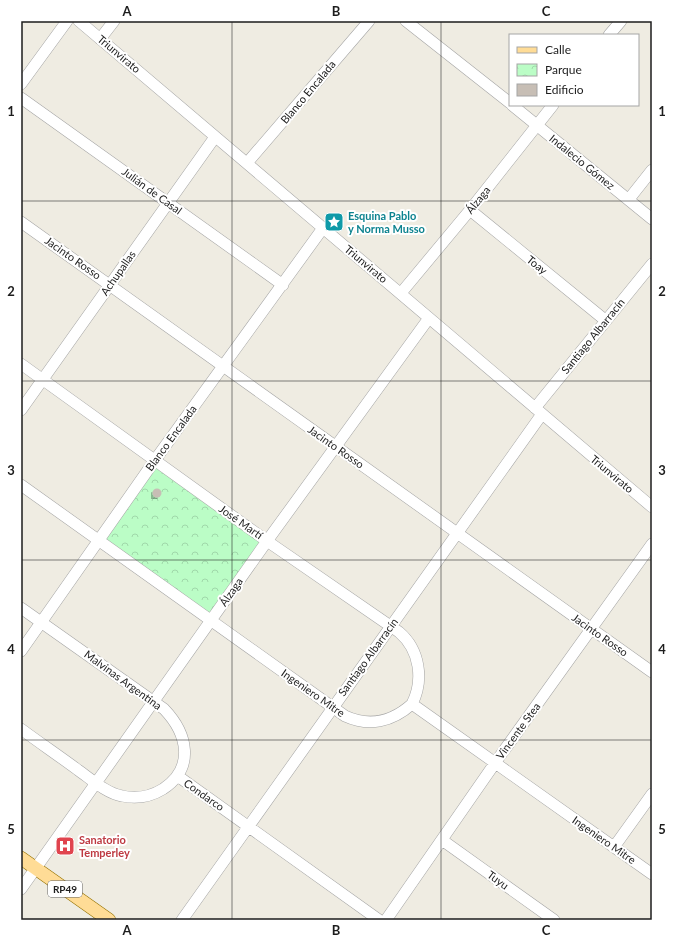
<svg xmlns="http://www.w3.org/2000/svg" width="673" height="941" font-family="Lato,sans-serif">
<style>
.park{fill:url(#park-crowns)}
.building{fill:#c7beb5;filter:url(#shadow)}
.lines{fill:none;stroke-linecap:round;stroke-linejoin:round}
.minor-casing{stroke:#a4a4a4;stroke-width:12}
.major-casing{stroke:#957200;stroke-width:14}
.minor{stroke:#fff;stroke-width:11}
.major{stroke:#ffdc96;stroke-width:13}
.grid{fill:none;stroke:#1d1d1d;stroke-width:1;stroke-opacity:0.55}
.labels{text-anchor:middle;stroke-width:4;stroke-linejoin:round;paint-order:stroke}
.shield{fill:#fff;stroke:#616161;stroke-width:1}
.shield-label{font-size:10px;font-weight:bold;fill:#1d1d1d}
.street-label{font-size:11px;fill:#1d1d1d;stroke:#fff}
.culture-label{font-size:11px;font-weight:bold;fill:#0d838f;stroke:#fff;text-anchor:start}
.health-label{font-size:11px;font-weight:bold;fill:#be3a42;stroke:#fff;text-anchor:start}
.neatline{fill:none;stroke:#1d1d1d;stroke-width:1.5}
.grid-label{font-size:13px;text-anchor:middle;font-weight:bold;fill:#1d1d1d}
</style>
<defs>
<pattern id="park-crowns" width="20" height="18" patternUnits="userSpaceOnUse"><rect width="20" height="18" fill="#bbfdc6"/><path d="M2 6a3 3 0 1 1 6 0M12 15a3 3 0 1 1 6 0" fill="none" stroke="#a0d8aa"/></pattern>
<filter id="shadow"><feDropShadow dx="-3" dy="3" stdDeviation="0" flood-color="#0004"/></filter>
</defs>
<rect width="100%" height="100%" fill="#efece2"/>
<path class="park" d="M155,460l112,81 -57,80 -112,-80z"/>
<path class="building" d="M152.5 493a4.5 4.5 0 1 1 9 0a4.5 4.5 0 1 1-9 0Z"/>
<g class="lines">
<defs>
<path id="minor" d="M79,21l573,486
M406,21l104,82
M609,35l12,-14
M100,39l14,-18
M21,84l46,-63
M21,98l262,187
M512,105l140,114
M247,163l122,-142
M629,199l23,-29
M470,210l135,110
M21,222l631,450
M401,293l69,-83 83,-105
M21,364l246,177 132,91c21,18 25,48 13,72
M535,408l117,-144
M21,410l194,-273
M21,485l324,231c24,11 47,6 67,-12l240,170
M21,608l143,101c24,25 31,59 -1,80 -13,8 -27,10 -41,7 -16,-3 -31,-17 -44,-26 -19,-14 -38,-27 -57,-41
M21,651l134,-191 168,-232
M179,777l200,143
M442,840l112,80
M614,847l38,-53
M21,889l246,-348 162,-223
M182,920l360,-506
M386,920l109,-157 157,-219"/>
<path id="major" d="M21,858l88,62"/>
</defs>
<use href="#minor" class="minor-casing"/>
<use href="#major" class="major-casing"/>
<use href="#minor" class="minor"/>
<use href="#major" class="major"/>
</g>
<path class="grid" d="M232,21v899M441,21v899M21,201h631M21,381h631M21,560h631M21,740h631"/>
<defs>
<symbol id="sight-square" viewBox="-11 -11 22 22"><rect x="-9" y="-9" width="18" height="18" rx="4" fill="#0f9aa8" stroke="#fff"/><path d="M0-6L1.8-2.2L6-1.7L2.9 1.2L3.7 5.4L0 3.3L-3.7 5.4L-2.9 1.2L-6-1.7L-1.8-2.2Z" fill="#fff"/></symbol>
<symbol id="hospital-square" viewBox="-11 -11 22 22"><rect x="-9" y="-9" width="18" height="18" rx="4" fill="#e0444e" stroke="#fff"/><path d="M-5-5h3v3.5h4V-5h3V5h-3V1.5h-4V5h-3Z" fill="#fff"/></symbol>
</defs>
<g fill-rule="evenodd">
<use href="#sight-square" x="323" y="211" width="22" height="22"/>
<use href="#hospital-square" x="54" y="835" width="22" height="22"/>
</g>
<g class="labels">
<rect class="shield" x="48" y="881" width="34" height="16" rx="3"/>
<g class="shield-label">
<text x="65" y="893">RP49</text>
</g>
<g class="street-label">
<text transform="translate(119 54) rotate(40)" y="4">Triunvirato</text>
<text transform="translate(308 92) rotate(-50)" y="4">Blanco Encalada</text>
<text transform="translate(582 162) rotate(39)" y="4">Indalecio Gómez</text>
<text transform="translate(152 191) rotate(36)" y="4">Julián de Casal</text>
<text transform="translate(478 200) rotate(-51)" y="4">Álzaga</text>
<text transform="translate(73 258) rotate(35)" y="4">Jacinto Rosso</text>
<text transform="translate(366 264) rotate(40)" y="4">Triunvirato</text>
<text transform="translate(537 265) rotate(39)" y="4">Toay</text>
<text transform="translate(118 273) rotate(-55)" y="4">Achupallas</text>
<text transform="translate(593 336) rotate(-51)" y="4">Santiago Albarracín</text>
<text transform="translate(171 438) rotate(-54)" y="4">Blanco Encalada</text>
<text transform="translate(336 447) rotate(35)" y="4">Jacinto Rosso</text>
<text transform="translate(612 474) rotate(40)" y="4">Triunvirato</text>
<text transform="translate(241 522) rotate(35)" y="4">José Martí</text>
<text transform="translate(231 592) rotate(-55)" y="4">Álzaga</text>
<text transform="translate(600 635) rotate(35)" y="4">Jacinto Rosso</text>
<text transform="translate(368 657) rotate(-54)" y="4">Santiago Albarracín</text>
<text transform="translate(123 680) rotate(36)" y="4">Malvinas Argentina</text>
<text transform="translate(313 693) rotate(35)" y="4">Ingeniero Mitre</text>
<text transform="translate(518 731) rotate(-54)" y="4">Vincente Stea</text>
<text transform="translate(204 795) rotate(35)" y="4">Condarco</text>
<text transform="translate(604 840) rotate(35)" y="4">Ingeniero Mitre</text>
<text transform="translate(498 880) rotate(36)" y="4">Tuyu</text>
</g>
<g class="culture-label">
<text x="348" y="220">Esquina Pablo<tspan x="348" dy="13">y Norma Musso</tspan></text>
</g>
<g class="health-label">
<text x="79" y="844">Sanatorio<tspan x="79" dy="13">Temperley</tspan></text>
</g>
</g>
<rect width="673" height="941" fill="none" stroke="#ffffff" stroke-width="44"/>
<rect x="509" y="34" width="130" height="72" fill="#ffffff" stroke="#a5a5a5"/>
<rect x="517" y="47" width="20" height="6" fill="#ffdc96" stroke="#a5a5a5"/>
<text x="545" y="54" font-size="12" fill="#1d1d1d">Calle</text>
<rect x="517" y="64" width="20" height="12" fill="url(#park-crowns)" stroke="#a5a5a5"/>
<text x="545" y="74" font-size="12" fill="#1d1d1d">Parque</text>
<rect x="517" y="84" width="20" height="12" fill="#c7beb5" stroke="#a5a5a5"/>
<text x="545" y="94" font-size="12" fill="#1d1d1d">Edificio</text>
<rect x="22" y="22" width="629" height="897" class="neatline"/>
<g class="grid-label">
<text x="127" y="16">A</text>
<text x="336" y="16">B</text>
<text x="546" y="16">C</text>
<text x="11" y="116">1</text>
<text x="662" y="116">1</text>
<text x="11" y="296">2</text>
<text x="662" y="296">2</text>
<text x="11" y="475">3</text>
<text x="662" y="475">3</text>
<text x="11" y="654">4</text>
<text x="662" y="654">4</text>
<text x="11" y="834">5</text>
<text x="662" y="834">5</text>
<text x="127" y="935">A</text>
<text x="336" y="935">B</text>
<text x="546" y="935">C</text>
</g>
</svg>
